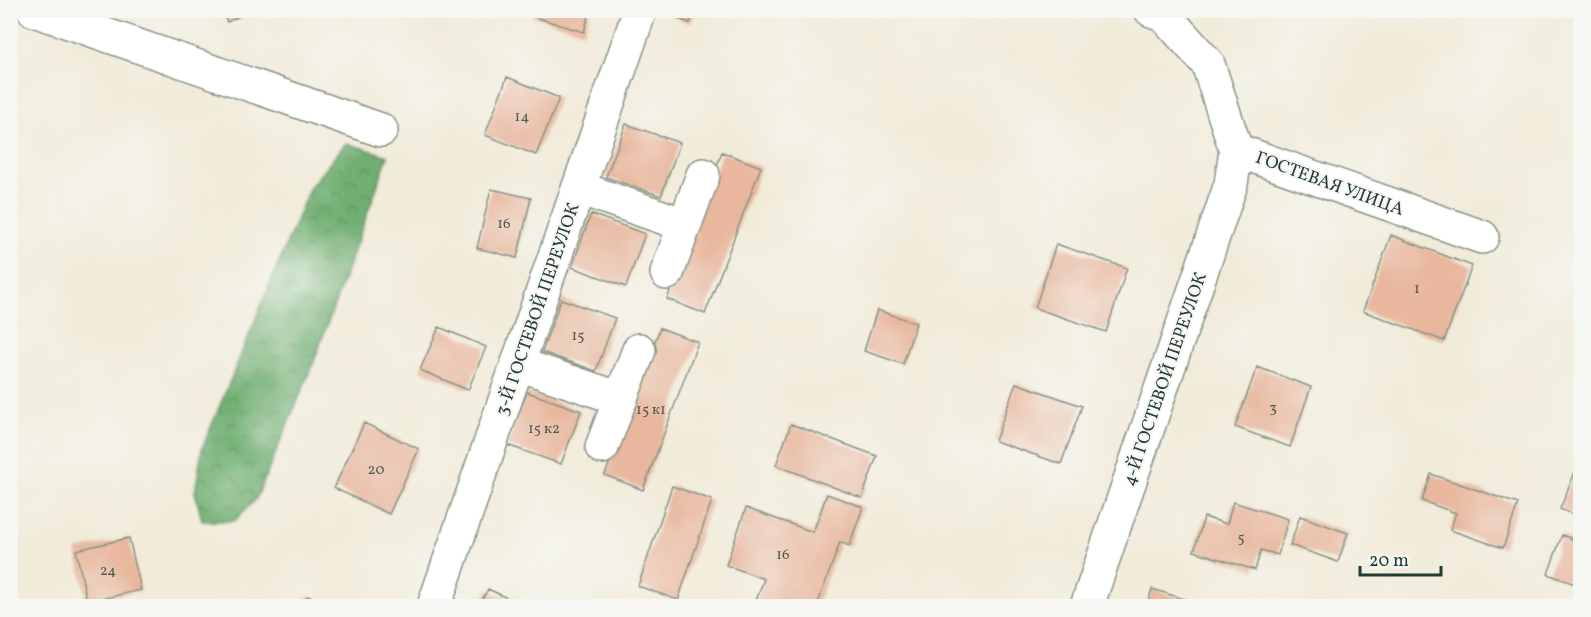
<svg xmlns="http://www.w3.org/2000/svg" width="1591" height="617" font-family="Vollkorn,serif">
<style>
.forest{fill:url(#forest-crowns);stroke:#487652;stroke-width:1.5}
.building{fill:#e8b79d}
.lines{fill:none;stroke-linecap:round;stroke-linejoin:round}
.minor-casing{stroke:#889486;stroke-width:36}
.minor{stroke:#fff;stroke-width:33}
.labels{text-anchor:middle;stroke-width:4.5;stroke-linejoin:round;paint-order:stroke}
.number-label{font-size:15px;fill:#515c4e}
.street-label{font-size:18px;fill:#1f3d34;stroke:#f6f6f2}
</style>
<defs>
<pattern id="forest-crowns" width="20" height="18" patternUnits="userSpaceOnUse" patternTransform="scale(1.5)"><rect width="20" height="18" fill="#70af71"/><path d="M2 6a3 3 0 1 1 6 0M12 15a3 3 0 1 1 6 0" fill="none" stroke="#5b905e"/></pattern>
</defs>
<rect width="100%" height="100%" fill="#f6f6f2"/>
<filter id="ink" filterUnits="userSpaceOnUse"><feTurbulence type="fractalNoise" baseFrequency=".0167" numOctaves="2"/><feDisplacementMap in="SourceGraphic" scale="12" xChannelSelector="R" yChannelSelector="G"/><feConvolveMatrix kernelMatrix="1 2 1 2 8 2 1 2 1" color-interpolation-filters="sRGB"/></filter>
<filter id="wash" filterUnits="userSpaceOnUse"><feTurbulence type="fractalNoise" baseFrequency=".008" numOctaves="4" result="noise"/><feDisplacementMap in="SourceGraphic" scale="24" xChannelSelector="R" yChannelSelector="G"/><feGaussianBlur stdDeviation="1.35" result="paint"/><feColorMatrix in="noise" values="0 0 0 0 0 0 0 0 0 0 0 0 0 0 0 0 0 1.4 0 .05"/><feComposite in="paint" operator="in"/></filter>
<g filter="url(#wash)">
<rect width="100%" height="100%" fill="#f1ebd9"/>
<path class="forest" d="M346,143l42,13 -75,208 -57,135 -22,22h-32l-7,-29 7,-43 108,-262z"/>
<g id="blocks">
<path class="building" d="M222,10h31l-26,12z
M533,10h57l-6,22 -53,-16z
M675,10h20l-5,13 -12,-4 2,-7z
M507,77l52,21 -23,57 -51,-20z
M626,124l54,19 -19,53 -55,-19z
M722,152l39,15 -56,147 -38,-15z
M491,189l40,9 -14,60 -40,-10z
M591,214l54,20 -19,53 -54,-20z
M1391,235l81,31 -28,75 -81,-30z
M1056,244l71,24 -21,64 -71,-24z
M561,299l54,19 -19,53 -54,-19z
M877,310l39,13 -13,41 -39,-13z
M439,327l47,20 -18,43 -48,-20z
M660,328l38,14 -55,148 -38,-15z
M1257,367l54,20 -21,60 -55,-20z
M1016,383l66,23 -21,58 -66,-23z
M527,392l54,19 -20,53 -54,-19z
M364,423l55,26 -30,65 -55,-26z
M791,424l86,32 -15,42 -86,-33z
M1577,467l3,1v49l-20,-8z
M1431,474l87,30 -15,44 -53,-18 6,-17 -34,-12z
M672,486l40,14 -34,100 -40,-14z
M827,494l36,13 -14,39 -9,-4 -23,64h-63l10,-27 -38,-14 20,-57 67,24z
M1233,502l55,17 -10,36 -17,-5 -6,20 -61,-19 10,-34 23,7z
M1300,516l48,17 -10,29 -48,-17z
M1562,535l18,7v44l-32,-12z
M129,538l12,52 -54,12 -11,-52z
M488,589l36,17h-45z
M1152,589l55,17h-60z
M307,596l32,10h-35z"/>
</g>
</g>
<g filter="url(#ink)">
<use href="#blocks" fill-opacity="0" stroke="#889486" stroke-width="1.5"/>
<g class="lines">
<defs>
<path id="minor" d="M34,10l347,120
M1151,10l13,5 44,49 28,86 246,87
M579,188l106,37
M667,273l36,-98
M518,364l103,35
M602,447l37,-97
M434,606l206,-596
M1087,606l144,-422 5,-34"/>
</defs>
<use href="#minor" class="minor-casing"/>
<use href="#minor" class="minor"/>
</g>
</g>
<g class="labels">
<g class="number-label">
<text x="522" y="121">14</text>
<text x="504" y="228">16</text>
<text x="1417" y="293">1</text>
<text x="578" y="340">15</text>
<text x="1273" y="412">3</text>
<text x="651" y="414">15 к1</text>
<text x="544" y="433">15 к2</text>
<text x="376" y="474">20</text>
<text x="1241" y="542">5</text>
<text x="783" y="559">16</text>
<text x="108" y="575">24</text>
</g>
<g class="street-label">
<text transform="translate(1330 183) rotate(20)" y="6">ГОСТЕВАЯ УЛИЦА</text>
<text transform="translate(537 309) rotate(-71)" y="6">3-Й ГОСТЕВОЙ ПЕРЕУЛОК</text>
<text transform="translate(1164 379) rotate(-71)" y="6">4-Й ГОСТЕВОЙ ПЕРЕУЛОК</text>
</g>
</g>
<rect width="1591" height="617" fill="none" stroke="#f6f6f2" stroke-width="36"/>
<path d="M1360 566v9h81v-9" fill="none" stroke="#1f3d34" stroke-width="3"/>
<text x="1369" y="566" font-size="18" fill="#1f3d34" stroke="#f6f6f2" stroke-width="4.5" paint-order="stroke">20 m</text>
</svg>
